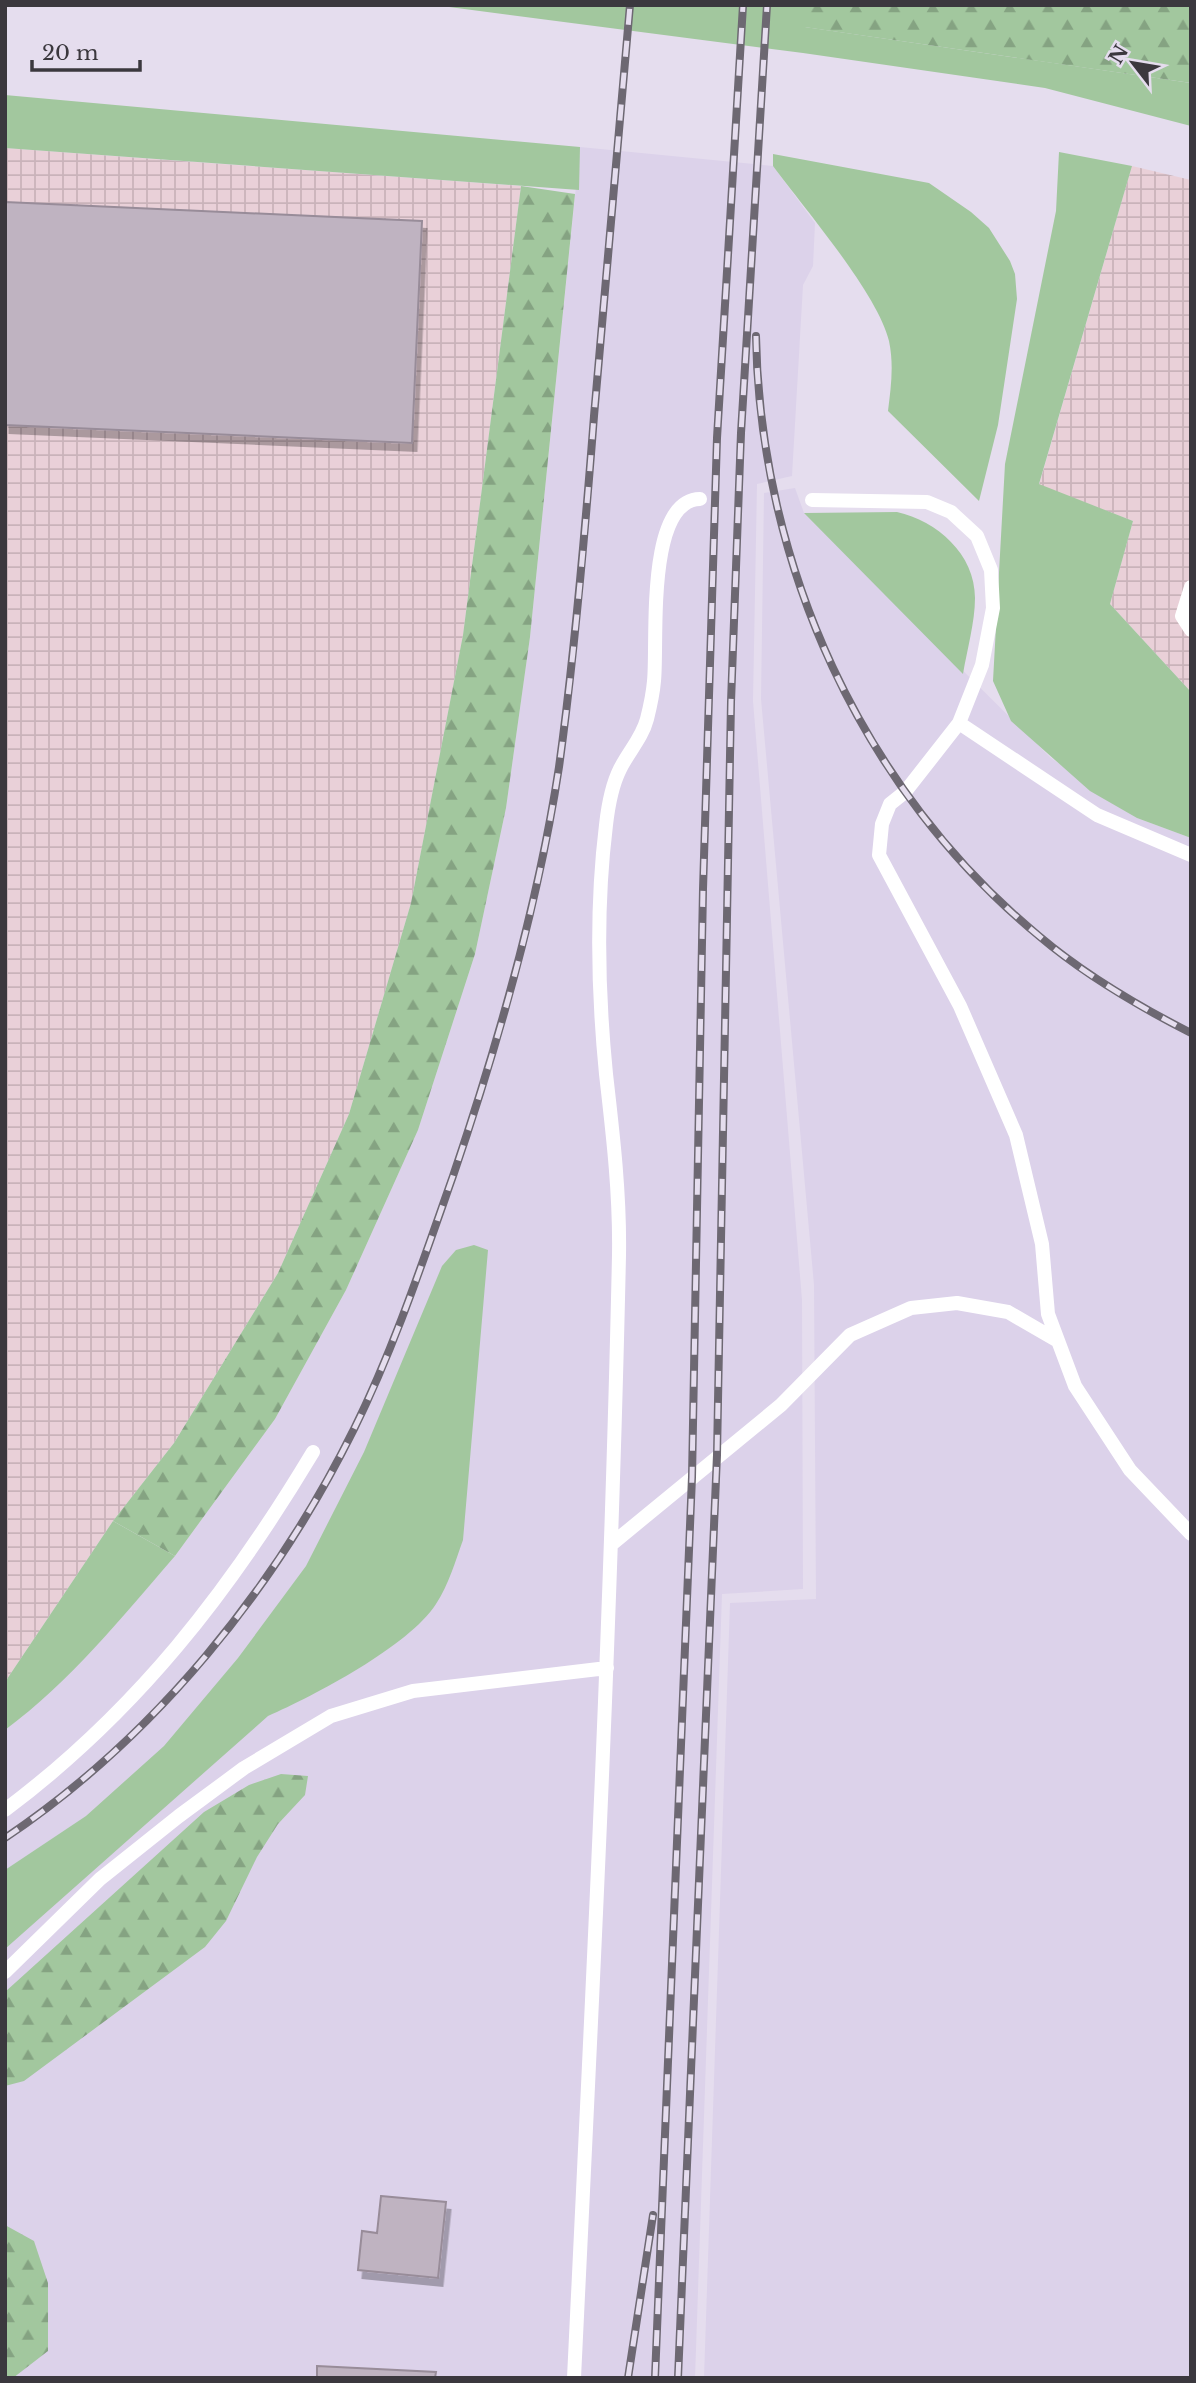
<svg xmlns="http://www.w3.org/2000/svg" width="1196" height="2383" font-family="'Libre Baskerville',serif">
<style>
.built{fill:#dcd2ea}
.industrial{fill:url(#industrial-grid)}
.green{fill:#a2c79e}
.forest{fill:url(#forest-firs)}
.building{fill:#bfb3c1;stroke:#988c99;stroke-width:2;filter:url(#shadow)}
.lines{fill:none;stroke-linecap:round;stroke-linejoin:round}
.lane{stroke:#fff;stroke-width:14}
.rail-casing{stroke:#6d6872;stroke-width:8}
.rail{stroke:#e5ddee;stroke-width:5;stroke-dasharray:16;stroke-linecap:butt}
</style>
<defs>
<pattern id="industrial-grid" width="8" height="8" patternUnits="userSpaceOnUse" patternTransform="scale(1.75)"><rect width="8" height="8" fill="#e9d0d8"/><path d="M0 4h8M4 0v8" fill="none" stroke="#c9b3ba"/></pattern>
<pattern id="forest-firs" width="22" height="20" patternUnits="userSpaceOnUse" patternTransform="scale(1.75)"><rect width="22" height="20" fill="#a2c79e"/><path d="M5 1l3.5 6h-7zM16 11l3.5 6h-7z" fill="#85a382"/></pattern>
<filter id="shadow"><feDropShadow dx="4.5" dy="8" stdDeviation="0" flood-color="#0004"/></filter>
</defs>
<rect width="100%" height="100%" fill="#e5ddee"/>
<path class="built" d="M580,147l193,19 42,57 -2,43 -10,19 -11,191 -35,8 -4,217 49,599 1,289 -81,5 -27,784h-690v-648l18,-14 86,-84 66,-76 100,-137 71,-129 72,-160 57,-176 31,-146 24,-171z
M795,488l9,25 247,245 86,60 54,20v1540h-487l26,-775 86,-4 -2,-314 -53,-586 3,-206z"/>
<path class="industrial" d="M5,148l516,38 -58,449 -52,268 -62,211 -71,159 -104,170 -61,78 -108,161z
M1132,166l59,14v512l-81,-88 23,-83 -94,-36z"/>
<path class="green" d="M434,5h371v22l386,56v43l-146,-38 -242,-35z
M5,95l575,52 -1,43 -574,-42z
M1059,152l73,14 -93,318 94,37 -23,83 81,88v146l-54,-20 -47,-27 -79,-70 -18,-40 12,-217 51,-253z
M773,154l156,29 42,29 18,16 21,33 5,13 2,25 -19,126 -19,76 -91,-90c3,-24 6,-46 1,-70 -11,-47 -85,-133 -116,-175z
M897,512c40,9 78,42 78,86 0,24 -8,52 -12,76l-159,-161z
M474,1245l14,5 -25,290c-8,22 -14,44 -27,64 -27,42 -122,92 -168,112l-263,233v-79l81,-54 78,-70 74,-88 68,-92 58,-114 78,-186 14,-16z
M113,1521l62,35c-52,60 -105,126 -170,174v-48z"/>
<path class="forest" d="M805,5h386v78l-387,-56z
M521,186l54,8 -45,443 -24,171 -31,146 -57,176 -72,160 -71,129 -100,137 -62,-35 61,-78 104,-170 71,-159 62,-211 52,-268z
M281,1774l27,2 -3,19 -27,29 -21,33 -31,64 -21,26 -181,134 -19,5v-94l199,-180 45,-27z
M5,2225l29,16 14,42v68l-35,27h-8z"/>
<path class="building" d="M5,202l417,19 -10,222 -407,-18z
M381,2196l65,6 -8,76 -80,-8 4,-39 15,2z
M317,2366l119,6 -1,6h-118z"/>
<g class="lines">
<path class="lane" d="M812,500l115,2 24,10 26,24 14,34 2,38 -11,57 -23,58 -54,69 -15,12 -8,20 -3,31 81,151 56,129 26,109 6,70 27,72 55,84 61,64
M1191,587l-9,29 9,14
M959,723l138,92 94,40
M613,1543l168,-138 69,-70 61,-27 46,-5 51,9 50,29
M5,1810c132,-99 224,-218 308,-358
M5,1972l95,-93 79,-63 65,-48 87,-52 82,-25 194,-23
M574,2378c18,-374 37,-748 45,-1123 1,-61 -6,-120 -13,-181 -8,-81 -10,-168 0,-249 2,-18 6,-40 14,-56 9,-18 22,-31 27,-50 3,-12 6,-26 7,-38 4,-37 -9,-181 46,-182"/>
<defs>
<path id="rail" d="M756,336c4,229 106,454 283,600 46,39 99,70 152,97
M5,1838c149,-100 270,-249 349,-409 40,-81 69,-168 99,-253 45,-132 85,-271 106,-409 16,-116 26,-234 35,-351 12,-137 24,-274 36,-411
M628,2378l25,-163
M655,2378l37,-901 11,-588 14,-451 26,-433
M678,2378l39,-923 14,-753 10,-269 26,-428"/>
</defs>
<use href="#rail" class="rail-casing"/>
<use href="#rail" class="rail"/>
</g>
<rect width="1196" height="2383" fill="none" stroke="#3b383e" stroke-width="14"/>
<g transform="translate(1133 63) rotate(301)" stroke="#e5ddee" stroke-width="5" paint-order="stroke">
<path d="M0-5L12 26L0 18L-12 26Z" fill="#3b383e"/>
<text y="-10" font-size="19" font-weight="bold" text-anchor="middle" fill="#3b383e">N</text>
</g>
<path d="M32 60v10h108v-10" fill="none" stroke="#3b383e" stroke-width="3.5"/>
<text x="42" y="60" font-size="21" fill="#3b383e" stroke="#e5ddee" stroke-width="5" paint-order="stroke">20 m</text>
</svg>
